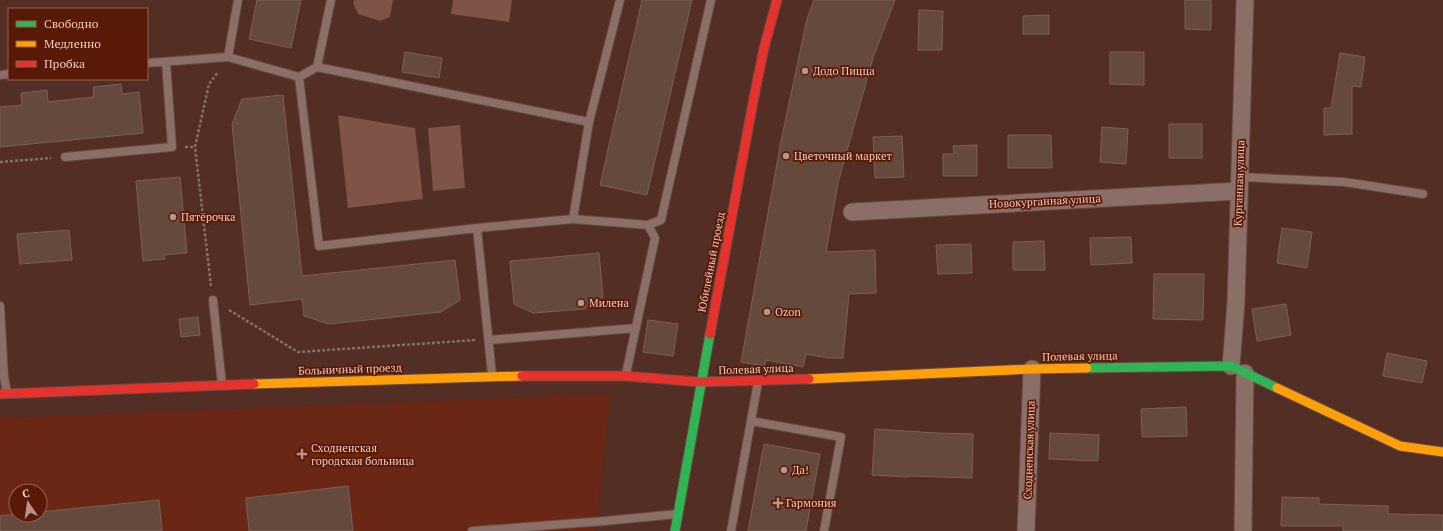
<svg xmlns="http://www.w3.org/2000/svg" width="1443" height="531" font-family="'PT Serif',serif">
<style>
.built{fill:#6a2715;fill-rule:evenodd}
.green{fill:#7f5347}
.building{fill:#65493c;stroke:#7c6053}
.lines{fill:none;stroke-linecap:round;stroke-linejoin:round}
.lane-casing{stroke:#654941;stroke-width:10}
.street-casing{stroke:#654941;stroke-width:19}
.fast-casing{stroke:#654941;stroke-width:11}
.slow-casing{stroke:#654941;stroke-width:11}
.jam-casing{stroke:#654941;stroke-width:11}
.path{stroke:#896f68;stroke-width:2.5;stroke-dasharray:3 2;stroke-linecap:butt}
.lane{stroke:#8b6f66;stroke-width:8}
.street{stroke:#8b6f66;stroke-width:17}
.fast{stroke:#30b455;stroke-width:9}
.slow{stroke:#ff9f0a;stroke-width:9}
.jam{stroke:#e5322d;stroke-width:9}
.poi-dot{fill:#bb9489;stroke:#581907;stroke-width:1.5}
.labels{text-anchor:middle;stroke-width:3.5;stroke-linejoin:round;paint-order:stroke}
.poi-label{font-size:11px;fill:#f3cbbf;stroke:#581907;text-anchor:start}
.street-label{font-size:11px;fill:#f3cbbf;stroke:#581907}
</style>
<rect width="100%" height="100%" fill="#522e25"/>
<path class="built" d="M611,394l-16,137h-595v-113zM16,491h24v24h-24z"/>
<path class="green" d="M354,0h39l-3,17 -10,4 -22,-7 -5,-11z
M453,0h59l-3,22 -58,-8z
M338,115l77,13 8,71 -75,9z
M460,125l5,63 -32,3 -5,-63z"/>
<path class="building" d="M257,0h44l-10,48 -42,-9z
M642,0h50l-45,195 -47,-10z
M814,0h81l-22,58 -35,125 -12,69 49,-2 1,43 -27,1 -6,64h-15l-22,-4 -3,13 -37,-7 -2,6 -23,-4 40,-221 26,-122z
M1185,0h26v30l-26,-1z
M919,10l24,1 -1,39h-24z
M1049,15v19h-26v-18z
M405,52l37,6 -3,20 -37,-6z
M1110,52h34v33l-34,-1z
M1340,53l25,4 -4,30 -9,-1v48l-28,1v-27h7z
M121,84l1,10 17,-2 4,41 -143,14v-40l22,-2 -1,-12 26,-3 1,12 46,-5 -1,-10z
M283,95l19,181 153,-16 5,40 -19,12 -112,12 -25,-8 -2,-17 -52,6 -18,-181 10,-25z
M1169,124h33v34h-33z
M1102,127l26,2 -2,35 -26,-2z
M1008,135h43l1,33h-44z
M902,136l2,41 -29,1 -2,-41z
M977,145v31h-34v-22h11l-1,-8z
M180,177l7,76 -23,2 1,4 -22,2 -7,-80z
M1282,228l30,4 -5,36 -30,-5z
M69,230l3,30 -52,4 -3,-30z
M1131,237l1,26 -41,2 -1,-27z
M1044,241l1,29h-32v-28z
M971,244l1,29 -34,1 -2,-29z
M599,253l4,44 -19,12 -51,4 -19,-9 -4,-43z
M1154,274h50l-1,46 -50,-1z
M1286,304l5,31 -34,6 -5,-32z
M198,317l2,18 -19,2 -2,-18z
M648,320l30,4 -5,32 -30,-4z
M1387,353l40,8 -5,22 -39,-7z
M1186,407l1,29 -45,1 -1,-28z
M875,429l61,4 37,1 -1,44 -64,-2v1l-36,-2z
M1050,433l49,2 -1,26 -49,-2z
M764,444l56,10 -14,77h-58z
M348,486l5,45h-104l-3,-33z
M1282,497l37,1v6l69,2v8l55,1v16h-100v-5h-62z
M159,500l3,31h-162v-15l16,-2v1h24v-3z"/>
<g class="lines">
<defs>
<path id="lane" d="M620,0l-31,122 -16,97 75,6 7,13 -29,136
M228,57l10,-57
M147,63l81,-6 71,20 18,-10 272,55
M317,67l14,-67
M0,75l9,-1
M299,77l20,169 158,-18 15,147
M65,157l107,-10 -6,-85
M1240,177l104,5 79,12
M648,225l13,-5 50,-220
M477,228l96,-9
M213,300l9,85
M0,306l4,71 3,16
M489,340l147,-12
M751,421l90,16 -17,94
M472,531l133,-10 72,-7
M731,531l27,-149"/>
<path id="street" d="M852,212l387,-21
M1231,366l5,-64 9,-302
M1026,531l6,-162
M1243,531l2,-158"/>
<path id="fast" d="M1087,368l144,-2 46,22
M675,531l35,-197"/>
<path id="slow" d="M809,379l223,-10 55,-1
M254,384l268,-8
M1277,388l123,58 43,6"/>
<path id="jam" d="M710,334l44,-237 10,-49 13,-48
M522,376h103l75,6 109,-3
M0,394l254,-10"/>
</defs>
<use href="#lane" class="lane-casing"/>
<use href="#street" class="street-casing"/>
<use href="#fast" class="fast-casing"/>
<use href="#slow" class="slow-casing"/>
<use href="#jam" class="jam-casing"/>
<path class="path" d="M185,147h10
M0,162l51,-4
M211,286l-16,-139 14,-63 9,-12
M229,310l69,42 178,-12"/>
<use href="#lane" class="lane"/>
<use href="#street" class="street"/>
<use href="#fast" class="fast"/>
<use href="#slow" class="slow"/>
<use href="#jam" class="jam"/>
</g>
<g class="poi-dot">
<circle cx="805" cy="71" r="4"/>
<circle cx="786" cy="156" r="4"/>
<circle cx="173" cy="217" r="4"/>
<circle cx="581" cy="303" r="4"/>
<circle cx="767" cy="312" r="4"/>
<path d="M300 448h4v4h4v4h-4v4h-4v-4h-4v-4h4z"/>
<circle cx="784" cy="470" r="4"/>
<path d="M776 497h4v4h4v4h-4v4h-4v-4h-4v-4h4z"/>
</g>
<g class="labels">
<g class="poi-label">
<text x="813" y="75">Додо Пицца</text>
<text x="794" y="160">Цветочный маркет</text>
<text x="181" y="221">Пятёрочка</text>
<text x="589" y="307">Милена</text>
<text x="775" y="316">Ozon</text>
<text x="311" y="452">Сходненская<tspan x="311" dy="13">городская больница</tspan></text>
<text x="792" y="474">Да!</text>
<text x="786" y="507">Гармония</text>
</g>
<g class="street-label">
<text transform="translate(1239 183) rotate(-88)" y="4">Курганная улица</text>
<text transform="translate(1045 201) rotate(-3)" y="4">Новокурганная улица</text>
<text transform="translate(711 262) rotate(-79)" y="4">Юбилейный проезд</text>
<text transform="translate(1080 356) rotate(-1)" y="4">Полевая улица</text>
<text transform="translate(350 369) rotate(-2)" y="4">Больничный проезд</text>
<text transform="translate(756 369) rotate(-2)" y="4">Полевая улица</text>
<text transform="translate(1029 450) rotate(-88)" y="4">Сходненская улица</text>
</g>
</g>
<rect x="8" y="8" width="140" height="72" fill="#581907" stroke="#966051"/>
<rect x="16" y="21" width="20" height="6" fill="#30b455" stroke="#966051"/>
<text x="44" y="28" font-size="12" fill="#f3cbbf">Свободно</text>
<rect x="16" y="41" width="20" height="6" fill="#ff9f0a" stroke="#966051"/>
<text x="44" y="48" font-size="12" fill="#f3cbbf">Медленно</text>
<rect x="16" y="61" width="20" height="6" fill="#e5322d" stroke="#966051"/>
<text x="44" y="68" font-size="12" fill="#f3cbbf">Пробка</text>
<g transform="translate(28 503) rotate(347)"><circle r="19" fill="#581907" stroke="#966051"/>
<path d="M0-3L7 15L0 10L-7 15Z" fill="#bb9489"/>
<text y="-6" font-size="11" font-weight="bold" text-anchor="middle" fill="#f3cbbf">С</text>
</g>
</svg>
